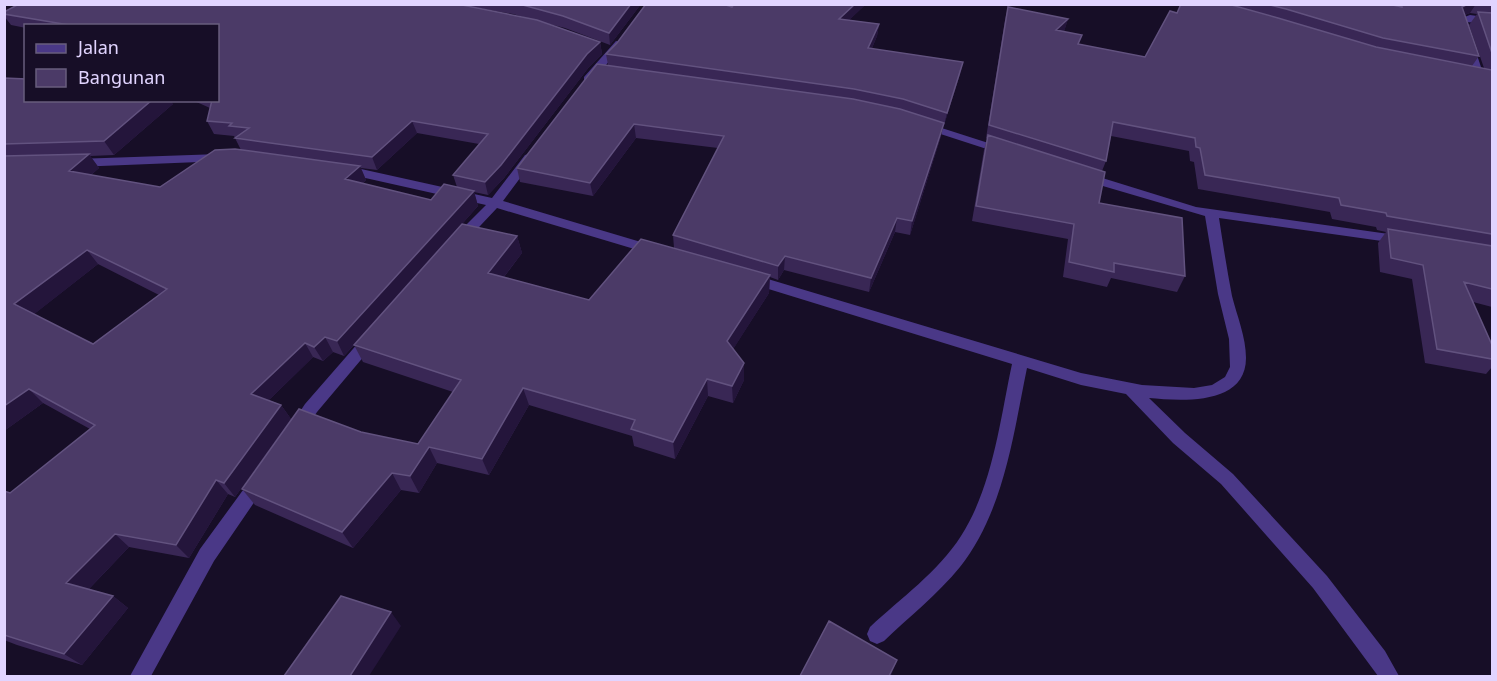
<svg xmlns="http://www.w3.org/2000/svg" width="1497" height="681" font-family="'Noto Sans',sans-serif">
<style>
.lines{fill:none;stroke-linecap:round;stroke-linejoin:round}
.minor{fill:#4a3887;fill-rule:evenodd}
.wall{fill:#392755;fill-rule:evenodd}
.shaded-wall{fill:#24153b}
.building{fill:#4b3a67;stroke:#62527f;stroke-width:1.5;fill-rule:evenodd}
</style>
<rect width="100%" height="100%" fill="#170e27"/>
<g class="lines">
<path class="minor" d="M1470,15l22,3v6l-26,-2 18,54 -5,3 -5,-3 -18,-56z
M616,41l9,2 -33,38h-8v-4z
M923,122l84,27 2,2 -2,2h-8l-80,-26 -2,-2z
M220,154l4,1v6l-148,6 -6,-4 6,-4z
M529,154l6,4 -32,43 158,47 2,3 -2,3h-10l-154,-46 -33,35 -5,1 -7,-4 2,-3 32,-32 -143,-32 -6,-4 6,-4 149,33 33,-43z
M1083,172l113,35 207,29 7,4 -7,4 -184,-26c4,26 8,52 13,78 5,20 14,41 14,62 0,48 -65,43 -97,40l36,35 48,41 94,102 58,75 14,25h-21l-65,-88 -92,-104 -48,-41 -47,-49 -45,-9 -54,-17c-14,68 -23,143 -67,199 -22,27 -51,50 -76,74l-7,3 -7,-3 -3,-7 3,-7c31,-29 68,-55 91,-91 32,-50 39,-116 51,-172l-266,-82 -2,-3 7,-5 330,99 61,12 52,3 18,-3 13,-8 5,-10 -1,-28 -11,-45 -13,-78 -126,-37 -2,-3z
M371,333l5,1 2,4 -2,4 -59,70 -14,21 -6,2 -6,-2 -2,-5 16,-24 61,-70z
M260,473l6,2 3,5 -3,5 -52,76 -63,115h-21l70,-127 54,-74z"/>
</g>
<path class="wall" d="M19,4h622l-31,41 -45,-17 -24,-6 59,20 2,12 -13,13 -85,111 -16,17 -14,-3 4,14 -16,18 55,12 5,17 -18,24 85,23 85,-52 -1,-13 45,-87 -82,-10 -43,58 -73,-14 -3,-14 91,-103 -2,-11 126,-47 2,-3h132l-17,16 30,4 -2,12 -5,12 88,26 -16,51h-1l-2,11 -31,99 -15,-3 -26,60 -85,-22 -6,10 -8,-3 -1,16 -36,56 11,31 -11,23 -25,-7 -33,63 -41,-13 -2,-10 -103,-31 -40,70 -52,-12 -18,30 -18,-3 -48,58 -98,-43 -13,-16 119,-57 57,12 35,-52 -90,-30 -9,-17 -10,11 -11,-4 -10,9 -10,-4 -44,43 12,5 10,14 -56,78 -7,-3 -39,64 -60,-11 -40,42 24,7 15,12 -46,57 -65,-20 -13,-5v-149l6,2 80,-64 -47,-26 -39,28v-353l169,26 -59,51 -24,1 9,12 -8,7 69,12 81,-37 -7,-14 -20,-2 -7,-13 3,-13 -18,-8h26v-74h-192v2l-15,-3 -7,-9v-4zM461,5l52,9 21,6zM417,133l62,11 -26,31 4,12 -26,13 -69,-16 4,-4 -5,-12 16,2zM98,264l61,31 -66,49 -59,-30z
M1181,4h207l8,2v-2h96v303l-19,-5 19,57v8l-6,7 -61,-11 -13,-84 -32,-7 -2,-29 8,-11 -9,-2 -1,-3 -44,-8 -2,-7 -132,-23 -4,-27 -4,-1 -1,-10 -78,-15 -5,25 -4,10 -3,32 86,73 -8,16 -66,-14 -4,9 -44,-10 5,-38 -96,-18 12,-71 3,-11 -1,-1 19,-118 3,-13 60,12 -4,12 15,13 66,13 32,-44zM1470,13l7,1 -8,11 15,43 -12,-2 7,-10 -14,-41z"/>
<path class="shaded-wall" d="M631,4h10l-31,41 -1,-12z
M855,4h11l-28,27 1,-12z
M1468,4h8l-6,9 -16,6 8,-12z
M1068,19l-4,13 -8,-2z
M879,24l-2,12 -10,24 1,-12z
M600,42l2,12 -13,13 -85,111 -16,17 -3,-13 102,-128z
M963,62l-3,12 -16,51 3,-12z
M152,100h19l2,4 -59,51 -10,-14z
M412,121l5,12 -40,37 -5,-13z
M944,123l-3,13 -31,99 2,-14z
M634,124l2,14 -43,58 -3,-13z
M89,154l10,14 -20,17 -10,-14z
M360,166l6,14 -15,14 -6,-15z
M474,191l4,15 -134,150 -7,-15z
M897,218l-2,14 -26,60 2,-14z
M517,236l5,17 -29,38 -5,-18z
M87,250l11,14 -70,55 -14,-15z
M785,256l-1,14 -6,10v-14z
M770,275l-1,18 -42,66v-18z
M325,337l8,15 -10,9 -9,-14z
M305,343l8,14 -52,51 -10,-14z
M744,363v17l-11,23 -1,-17z
M707,379l1,17 -33,63 -2,-17z
M523,388l6,17 -40,70 -7,-16z
M29,389l14,14 -39,28v-25z
M281,405l10,14 -56,78 -11,-14z
M429,447l8,16 -18,30 -9,-17z
M392,473l9,17 -48,58 -11,-16z
M216,480l12,14 -39,64 -13,-13z
M115,534l14,13 -46,48 -17,-12z
M113,596l15,12 -46,57 -18,-11z
M391,612l10,14 -32,50h-19z
M897,660l-6,16h-2z"/>
<path class="building" d="M19,4h438l80,16 63,22 -13,12 -86,111 -16,17 -32,-7 35,-41 -76,-13 -40,36 -137,-19 14,-10 -20,-2 3,-3 -25,-2 5,-21h6v-74h-143l-71,-12v-2z
M519,4h112l-22,29 -46,-17z
M646,4h77l9,3 2,-3h121l-16,15 40,5 -11,24 95,14 -16,51 -44,-14 -49,-10 -248,-35 11,-11z
M1181,4h47l50,14 98,29 116,23v164l-105,-18 -1,-3 -45,-8 -2,-7 -134,-23 -5,-27 -4,-1 -1,-9 -82,-16 -7,39 -117,-36 19,-118 60,12 -12,11 26,5 -4,9 67,13 25,-46 7,2z
M1266,4h122l14,3v-3h66l-6,3 17,49 -96,-18 -97,-29z
M1478,12l14,1v40z
M597,64l256,35 47,10 44,14 -32,98 -15,-3 -26,60 -86,-22 -7,10 -105,-31 51,-99 -90,-12 -44,59 -73,-15z
M4,78l22,1v21h126l-48,41 -100,3z
M988,135l117,37 -6,31 83,15 3,58 -71,-13v9l-45,-10 5,-38 -98,-18z
M235,149l125,17 -15,13 86,21 13,-16 30,7 -137,150 -12,-4 -11,10 -9,-4 -54,51 30,11 -57,78 -8,-3 -40,65 -61,-11 -49,49 47,13 -49,58 -60,-19v-144l6,2 85,-68 -66,-36 -25,17v-250l85,-2 -20,17 91,16 55,-37zM87,250l80,39 -74,55 -79,-40z
M462,224l55,12 -29,37 101,27 52,-61 129,36 -43,66 17,22 -12,23 -25,-7 -34,63 -42,-13 4,-9 -112,-32 -41,71 -53,-12 -19,29 -18,-3 -50,59 -100,-43 57,-80 62,23 57,12 43,-64 -107,-35z
M1388,229l104,17v43l-28,-7 28,63v14l-55,-10 -14,-84 -32,-7z
M341,596l50,16 -41,64h-66z
M829,621l68,39 -8,16h-89z"/>
<rect width="1497" height="681" fill="none" stroke="#e1d4ff" stroke-width="12"/>
<rect x="24" y="24" width="195" height="78" fill="#170e27" stroke="#685d7d" stroke-width="1.5"/>
<rect x="36" y="44" width="30" height="9" fill="#4a3887" stroke="#685d7d" stroke-width="1.5"/>
<text x="78" y="54" font-size="18" fill="#e1d4ff">Jalan</text>
<rect x="36" y="69" width="30" height="18" fill="#4b3a67" stroke="#685d7d" stroke-width="1.5"/>
<text x="78" y="84" font-size="18" fill="#e1d4ff">Bangunan</text>
</svg>
